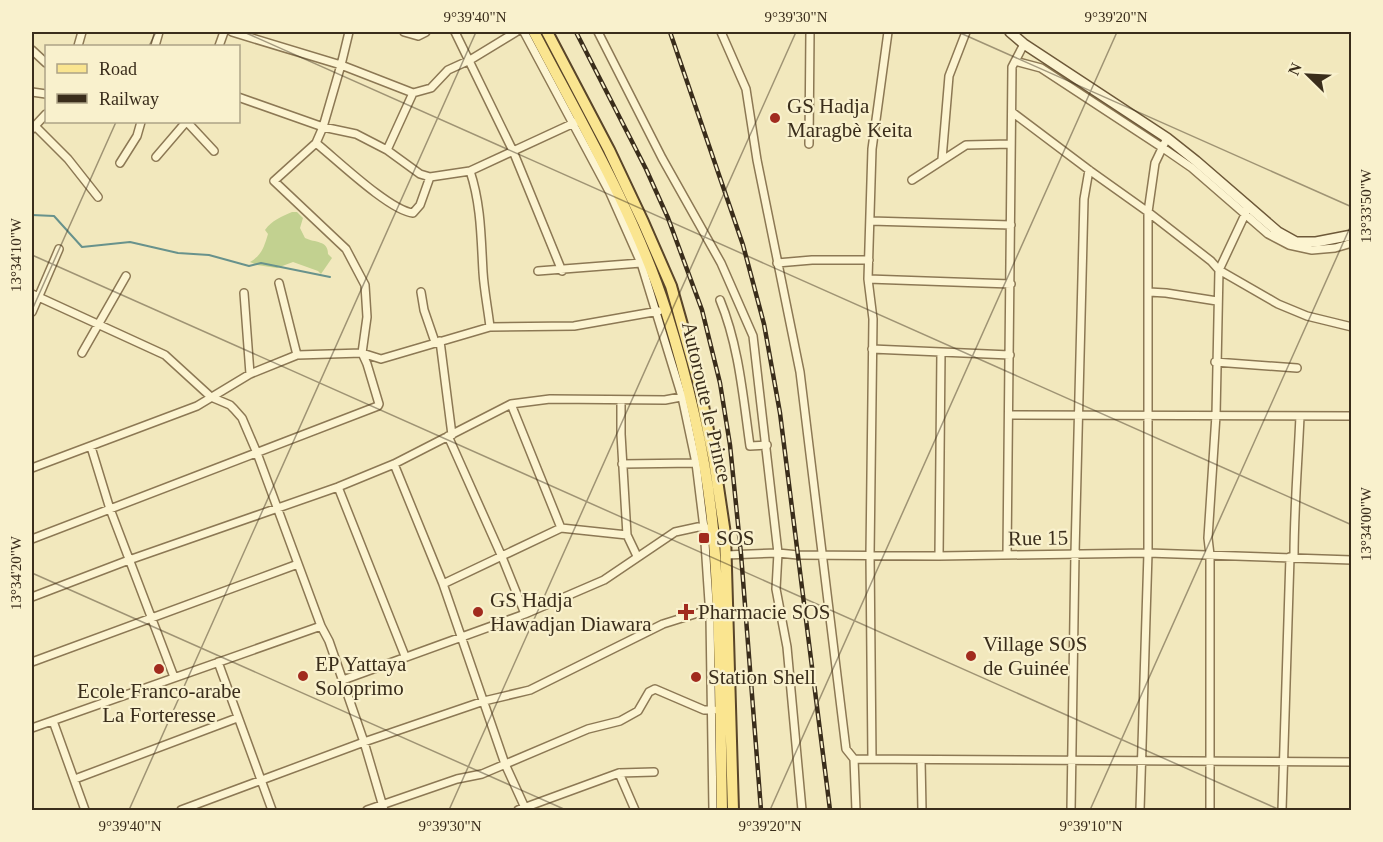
<svg xmlns="http://www.w3.org/2000/svg" width="1383" height="842" font-family="'Times New Roman',serif">
<style>
.green{fill:#c2d190}
.lines{fill:none;stroke-linecap:round;stroke-linejoin:round}
.stream{stroke:#68928c;stroke-width:2}
.street-casing{stroke:#8c7854;stroke-width:10}
.secondary-casing{stroke:#6d5838;stroke-width:12}
.primary-casing{stroke:#594529;stroke-width:14}
.street{stroke:#fcf4d1;stroke-width:7}
.secondary{stroke:#fcf4d1;stroke-width:9}
.primary{stroke:#fae590;stroke-width:10}
.rail-casing{stroke:#3a2d1b;stroke-width:4.5}
.rail{stroke:#f9f1cd;stroke-width:2;stroke-dasharray:7;stroke-linecap:butt}
.ticks{fill:none;stroke:#3a2d1b;stroke-width:1.5;stroke-opacity:0.45}
.poi-dot{fill:#a12b1e;stroke:#f9f1cd;stroke-width:2}
.labels{text-anchor:middle;stroke-width:4.5;stroke-linejoin:round;paint-order:stroke}
.poi-label{font-size:21px;fill:#3a2d1b;stroke:#f9f1cd;text-anchor:start}
.street-label{font-size:21px;fill:#3a2d1b;stroke:#f9f1cd}
.neatline{fill:none;stroke:#3a2d1b;stroke-width:2}
.ticks-label{font-size:15px;text-anchor:middle;fill:#3a2d1b}
</style>
<rect width="100%" height="100%" fill="#f2e8bd"/>
<path class="green" d="M292,212h5l6,6 -3,10 5,10c10,5 23,2 23,16l4,4 -11,16 -3,-3 -25,-9 -16,6 -20,-3 -7,-3c12,-7 14,-15 18,-28l-3,-4c7,-10 16,-13 27,-18z"/>
<g class="lines">
<path class="stream" d="M32,215l22,1 28,31 48,-5 48,11 31,2 40,11 12,-3 69,14"/>
<defs>
<path id="street" d="M232,32l109,33 72,28 18,-5 17,-18 22,-10 46,-28
M404,32l14,4 8,-4
M455,32l58,119 49,120
M524,32l86,161 31,70 41,134 14,66 8,65 6,89 3,193
M598,32l64,126 59,105 32,73 25,217 -2,36 11,58 15,163
M721,32l25,57 11,71 43,212 46,377 8,10 2,51
M78,46l4,-14
M155,46l4,-14
M219,46l5,-14
M32,50l14,13
M1015,61l26,7 122,80 29,20 76,66 21,11 23,5 23,-2 17,-5
M32,92l14,2
M238,97l85,30 33,7 31,16 33,24 10,3 40,-6 106,-49
M1012,112l77,58 59,42 63,49 8,9 59,34 29,12 45,11
M187,122l27,29
M35,126l33,33 30,38
M32,129l14,-15
M316,143c20,16 74,68 97,70l7,-8 10,-28
M809,144l1,-112
M387,150l26,-57
M156,157l30,-35
M942,159l7,-83 17,-44
M120,163l17,-27 4,-14
M470,171c11,33 11,66 13,101 1,18 5,37 7,55
M912,180l54,-35 45,-1
M870,221l141,4
M777,263l35,-3h57
M538,271l103,-8
M868,279l143,5
M279,283l18,72
M421,292l3,18 11,32
M1149,292l17,1 51,8
M244,293l6,81
M32,294l133,61 46,42 19,8 4,4 8,9 15,35 64,173 8,15 35,101 20,68
M720,300c19,46 23,97 30,146l17,-1
M32,312l27,-63
M440,341l12,94
M872,349l138,6
M82,353l44,-77
M1215,362l82,6
M621,400v34l6,101 10,21
M511,404l50,124
M1009,415l343,1
M448,436l54,121 23,57
M91,447l19,62 64,168
M394,464l49,120 62,180 21,46
M622,464l74,-1
M32,468l165,-62 53,-32 47,-19 65,-2 19,6 109,-32 84,-1 85,-15
M338,487l67,169
M32,539l346,-133 1,-2 -12,-40 -5,-11 5,-36 -2,-32 -19,-36 -72,-68 42,-38 7,-16 18,-62 8,-33
M726,555l52,-2 20,2 141,1 209,-3 204,7
M1007,555l5,-488 12,-23
M939,556l2,-204
M1294,557c0,-47 4,-94 6,-141
M443,584l118,-56 66,7
M32,597l97,-37 209,-73 56,-23 117,-60 39,-5 115,1 21,-4
M32,662l266,-98
M218,662l54,148
M343,680l182,-66 79,-34 71,-48 23,-5 10,1
M53,721l32,89
M32,728l289,-102
M854,759l498,3
M872,759l-2,-204 3,-236 -5,-40 4,-130 16,-117
M921,760l1,50
M619,773l16,37
M75,779l162,-61
M181,810l183,-68 120,-41 46,-11 133,-66 35,-11 14,3
M367,810l90,-31 25,-5 106,-45 32,-8 18,-10 11,-19 6,-3 49,21h10
M518,810l101,-37 35,-1
M1071,810l4,-257 9,-354 5,-29
M1140,810l8,-257v-341l7,-49 12,-25
M1210,810v-255l-2,-17 8,-123 3,-145 30,-64
M1282,810l8,-253"/>
<path id="secondary" d="M1010,32l14,12 143,94 29,23 82,71 18,10h20l36,-7"/>
<path id="primary" d="M534,32c47,90 101,182 132,279 22,70 40,144 47,218 8,93 7,188 9,281
M547,32l62,118 34,72 28,64 27,95 16,79 11,74 8,276"/>
</defs>
<use href="#street" class="street-casing"/>
<use href="#secondary" class="secondary-casing"/>
<use href="#primary" class="primary-casing"/>
<use href="#street" class="street"/>
<use href="#secondary" class="secondary"/>
<use href="#primary" class="primary"/>
<defs>
<path id="rail" d="M576,32l70,137 22,49 34,92 18,73 10,62 11,109 20,256
M670,32l73,213 21,79 16,89 50,397"/>
</defs>
<use href="#rail" class="rail-casing"/>
<use href="#rail" class="rail"/>
</g>
<path class="ticks" d="M244,32l1108,493M958,32l394,175M149,46l7,-14M32,255l1248,555M32,310l84,-188M32,573l534,237M129,810l347,-778M449,810l347,-778M770,810l347,-778M1090,810l262,-587"/>
<g class="poi-dot">
<circle cx="775" cy="118" r="6"/>
<rect x="698" y="532" width="12" height="12" rx="3"/>
<circle cx="478" cy="612" r="6"/>
<path d="M683 603h6v6h6v6h-6v6h-6v-6h-6v-6h6z"/>
<circle cx="971" cy="656" r="6"/>
<circle cx="159" cy="669" r="6"/>
<circle cx="303" cy="676" r="6"/>
<circle cx="696" cy="677" r="6"/>
</g>
<g class="labels">
<g class="poi-label">
<text x="787" y="113">GS Hadja<tspan x="787" dy="24">Maragbè Keita</tspan></text>
<text x="716" y="545">SOS</text>
<text x="490" y="607">GS Hadja<tspan x="490" dy="24">Hawadjan Diawara</tspan></text>
<text x="698" y="619">Pharmacie SOS</text>
<text x="983" y="651">Village SOS<tspan x="983" dy="24">de Guinée</tspan></text>
<text x="315" y="671">EP Yattaya<tspan x="315" dy="24">Soloprimo</tspan></text>
<text x="708" y="684">Station Shell</text>
<text x="159" y="698" text-anchor="middle">Ecole Franco-arabe<tspan x="159" dy="24">La Forteresse</tspan></text>
</g>
<g class="street-label">
<text transform="translate(707 402) rotate(77)" y="7">Autoroute le Prince</text>
<text transform="translate(1038 538) rotate(-1)" y="7">Rue 15</text>
</g>
</g>
<rect width="1383" height="842" fill="none" stroke="#f9f1cd" stroke-width="66"/>
<rect x="45" y="45" width="195" height="78" fill="#f9f1cd" stroke="#ada386" stroke-width="1.5"/>
<rect x="57" y="64" width="30" height="9" fill="#fae590" stroke="#ada386" stroke-width="1.5"/>
<text x="99" y="75" font-size="18" fill="#3a2d1b">Road</text>
<rect x="57" y="94" width="30" height="9" fill="#3a2d1b" stroke="#ada386" stroke-width="1.5"/>
<text x="99" y="105" font-size="18" fill="#3a2d1b">Railway</text>
<g transform="translate(1308 75) rotate(294)" stroke="#f9f1cd" stroke-width="4.5" paint-order="stroke">
<path d="M0-4.5L10 22L0 15L-10 22Z" fill="#3a2d1b"/>
<text y="-9" font-size="16" font-weight="bold" text-anchor="middle" fill="#3a2d1b">N</text>
</g>
<rect x="33" y="33" width="1317" height="776" class="neatline"/>
<g class="ticks-label">
<text x="475" y="22">9°39'40"N</text>
<text x="796" y="22">9°39'30"N</text>
<text x="1116" y="22">9°39'20"N</text>
<text transform="translate(1366 206) rotate(-90)" y="5">13°33'50"W</text>
<text transform="translate(16 255) rotate(-90)" y="5">13°34'10"W</text>
<text transform="translate(1366 524) rotate(-90)" y="5">13°34'00"W</text>
<text transform="translate(16 573) rotate(-90)" y="5">13°34'20"W</text>
<text x="130" y="831">9°39'40"N</text>
<text x="450" y="831">9°39'30"N</text>
<text x="770" y="831">9°39'20"N</text>
<text x="1091" y="831">9°39'10"N</text>
</g>
</svg>
